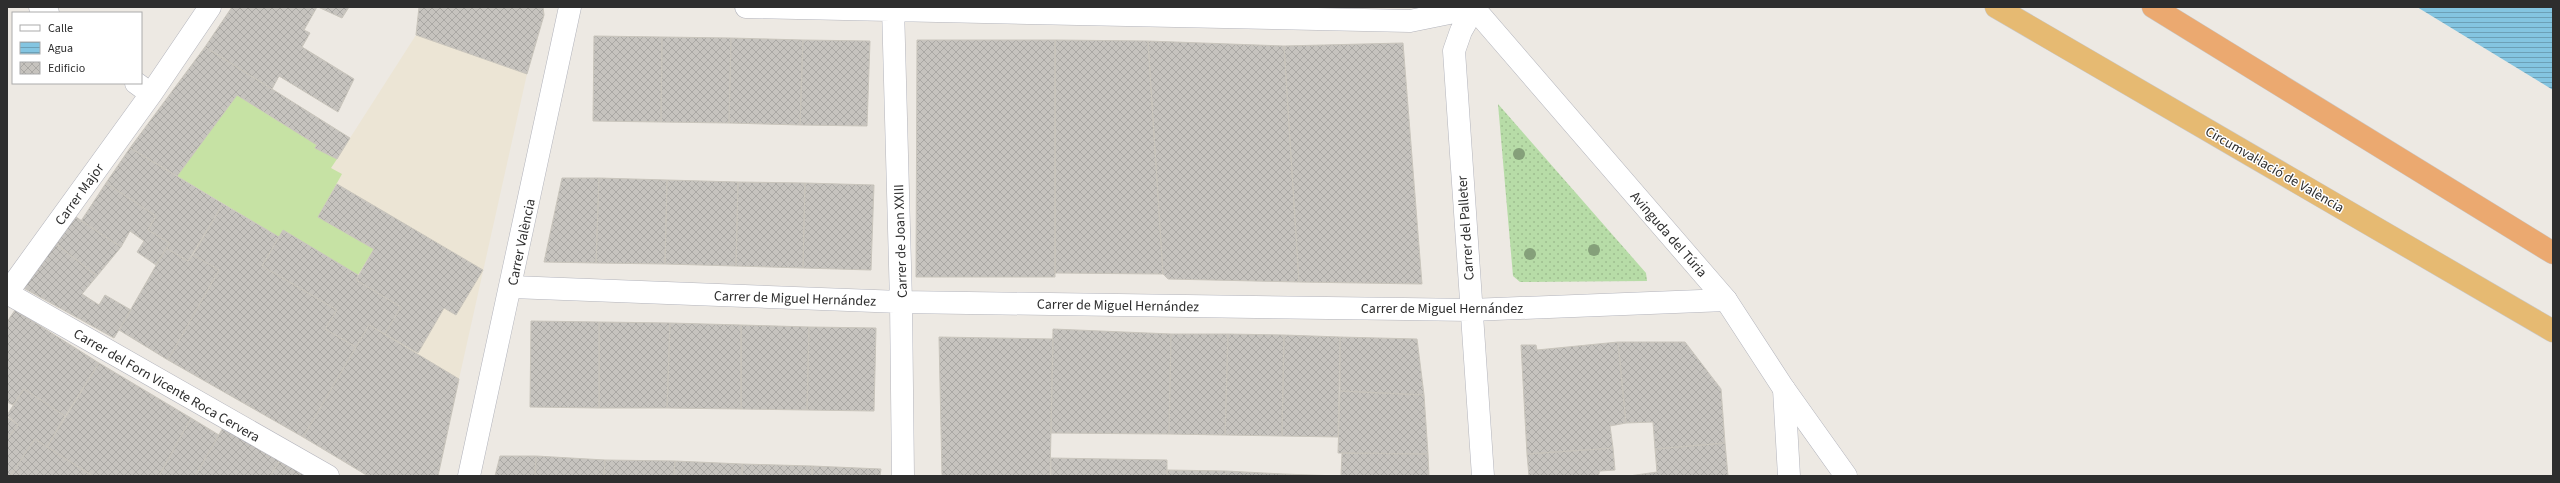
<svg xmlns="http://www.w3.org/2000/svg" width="2560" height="483" font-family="'Source Sans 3',sans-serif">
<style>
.education{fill:#ece5d5}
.garden{fill:url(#garden-dots)}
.pitch{fill:#c6e2a4}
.water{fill:url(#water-rules)}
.building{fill:url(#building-cross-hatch);stroke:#c9c5bc}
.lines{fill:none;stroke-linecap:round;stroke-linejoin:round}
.minor-casing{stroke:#b3b4bc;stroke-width:23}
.tertiary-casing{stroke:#b3b4bc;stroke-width:23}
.trunk-casing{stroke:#c9c9c9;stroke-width:23}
.motorway-casing{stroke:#c9c9c9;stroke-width:23}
.minor{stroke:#fff;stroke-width:22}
.tertiary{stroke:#fff;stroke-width:22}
.trunk{stroke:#e6ba72;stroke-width:22}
.motorway{stroke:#eba970;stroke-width:22}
.tree{fill:#85a07a}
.labels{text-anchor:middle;stroke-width:3;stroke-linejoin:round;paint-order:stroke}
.street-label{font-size:14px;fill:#2e2e2e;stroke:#fff}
</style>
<defs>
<pattern id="garden-dots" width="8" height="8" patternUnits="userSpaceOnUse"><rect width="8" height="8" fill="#b7dca7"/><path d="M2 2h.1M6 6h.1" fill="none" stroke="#9ebd90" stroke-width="1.8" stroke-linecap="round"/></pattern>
<pattern id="water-rules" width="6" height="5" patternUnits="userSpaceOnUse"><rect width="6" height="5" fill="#84c5e1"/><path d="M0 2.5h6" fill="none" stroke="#6ca0b7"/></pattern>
<pattern id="building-cross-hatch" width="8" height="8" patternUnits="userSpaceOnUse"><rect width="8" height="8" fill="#c6c3be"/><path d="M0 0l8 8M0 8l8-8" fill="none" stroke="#aaa8a4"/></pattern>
</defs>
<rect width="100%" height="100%" fill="#ede9e3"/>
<path class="education" d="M416,35l111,39 -68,305 -90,-54 -90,-88 -149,-89 75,-101 145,91z"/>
<path class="garden" d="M1498,104l148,169 1,8 -127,1 -7,-6z"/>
<path class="pitch" d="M237,95l80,50 -2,3 22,11 -6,9 11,6 -24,43 56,32 -16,26 -75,-45 -4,7 -102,-61z"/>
<path class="water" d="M2417,7h136v83z"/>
<path class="building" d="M232,7h85l-13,23 6,3 -8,14 52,32 -16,33 -59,-36 -7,13 -67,-42z
M318,7h31l-7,11z
M419,7h124l1,8 -17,59 -111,-39z
M594,36l68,1 -1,85 -68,-1z
M662,37l69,1 -2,85 -68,-1z
M731,38l72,2 -3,85 -71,-2z
M803,40l67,1 -3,85 -67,-1z
M917,40h138v237h-139z
M1055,40l93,1 15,233 -108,-1z
M1148,41l136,5 15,236 -131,-3 -5,-5z
M1403,43l19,241 -123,-2 -15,-236z
M205,47l145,91 -13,21 -22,-11 2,-3 -80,-50 -60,81 -47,-28z
M130,148l93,56 -35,57 -22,-13 4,-5 -22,-13 8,-14 -50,-33z
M562,178h37l-3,85 -52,-1z
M599,178l68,2 -2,84 -69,-1z
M667,180l71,2 -2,84 -71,-2z
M738,182l67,1 -2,85 -67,-2z
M106,183l50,33 -8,14 22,13 -14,22 -19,-13 7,-11 -14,-10 -9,16 -40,-26z
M805,183l69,2 -3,85 -68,-2z
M337,184l146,86 -27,45 -12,-7 -26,45 -33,-19 16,-27 -45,-27 18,-31 -56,-32z
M223,204l56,33 -17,29 75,44 -12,19 31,18 -53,90 -135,-77 51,-90 -26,-15z
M76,217l45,30 -24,29 -42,-33z
M283,230l75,45 -2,5 45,27 -16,27 -16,-9 -13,22 -31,-18 12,-19 -75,-44z
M55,243l42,33 -15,18 17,11 6,-10 26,15 -17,28 -94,-52z
M166,248l22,13 5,-6 26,15 -51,90 -49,-30z
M15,310l84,53 -34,53 -41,-27 -11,16 -6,-3v-80z
M531,321l68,1v86l-69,-1z
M599,322l71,1 -3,85h-68z
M670,323l71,2v84l-74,-1z
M369,325l90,54 -21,97h-70l-65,-39z
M741,325l68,2 -2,83 -66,-1z
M809,327l67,1 -2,83 -67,-1z
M1053,329l118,5 -2,100 -118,-1z
M1171,334h57l-3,101 -56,-1z
M1228,334l56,1 -2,101 -57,-1z
M1284,335l56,2 -2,100 -56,-1z
M939,337l114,2 -3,137h-108z
M1340,337l77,2 7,56 -84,-4z
M1618,342h67l36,47 4,54 -70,6 -2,-27 -27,1z
M1618,342l8,81 -16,3 3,22 -86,6 -6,-109h15l1,5z
M99,363l92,55 -32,58h-66l-46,-29z
M24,389l41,27 -18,31 -12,-8 -25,37h-3v-37l11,-14 -11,-10z
M1340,391l84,4 4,59 -90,-1z
M7,417l11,8 -11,14z
M191,418l28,17 -24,41h-36z
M224,426l56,34 -10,16h-75z
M35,439l12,8 46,29h-83z
M1725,443l3,33h-99l28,-4 -2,-23z
M1613,448l2,22 -15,1 -2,5h31h-100l-2,-22z
M1342,453l86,1 1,22h-88z
M500,456h36l-1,20h-40z
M536,456l69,4 -1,16h-69z
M1051,458l116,2v16h-116z
M280,460l29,16h-39z
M605,460l70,1 -1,15h-70z
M675,461l67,3v12h-68z
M742,464l70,2v10h-70z
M812,466l69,3 -1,7h-68z
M1167,470l59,1 -1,5h-58z
M1226,471l57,3v2h-58z
M1283,474l56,2h-56z"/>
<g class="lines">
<defs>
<path id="minor" d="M746,7l664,14 64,-13
M893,7l8,295 2,174
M1474,8l-13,23 -7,20 29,425
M512,287l389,15 503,7 66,1 256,-10
M7,293l321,183
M1784,389l5,87"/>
<path id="tertiary" d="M40,7l8,6
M1473,7l253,293 58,89 62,87
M136,83l15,11
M7,293l144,-199 59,-87
M469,476l101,-469"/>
<path id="trunk" d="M1996,7l557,324"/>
<path id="motorway" d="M2153,7l400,246"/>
</defs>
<use href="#minor" class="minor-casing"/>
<use href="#tertiary" class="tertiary-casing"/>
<use href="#trunk" class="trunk-casing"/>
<use href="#motorway" class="motorway-casing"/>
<use href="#minor" class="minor"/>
<use href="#tertiary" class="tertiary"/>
<use href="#trunk" class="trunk"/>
<use href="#motorway" class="motorway"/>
</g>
<g class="tree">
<circle cx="1519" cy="154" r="6"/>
<circle cx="1594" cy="250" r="6"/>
<circle cx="1530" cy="254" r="6"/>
</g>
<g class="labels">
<g class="street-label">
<text transform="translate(2275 169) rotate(30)" y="5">Circumval·lació de València</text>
<text transform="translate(79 194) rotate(-54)" y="5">Carrer Major</text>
<text transform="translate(1465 228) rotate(-94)" y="5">Carrer del Palleter</text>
<text transform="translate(1669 234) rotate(49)" y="5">Avinguda del Túria</text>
<text transform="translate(900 241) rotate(-92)" y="5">Carrer de Joan XXIII</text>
<text transform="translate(521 242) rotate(-78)" y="5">Carrer València</text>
<text transform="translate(795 298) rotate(2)" y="5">Carrer de Miguel Hernández</text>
<text transform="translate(1118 305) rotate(1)" y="5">Carrer de Miguel Hernández</text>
<text x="1442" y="313">Carrer de Miguel Hernández</text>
<text transform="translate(167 385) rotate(30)" y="5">Carrer del Forn Vicente Roca Cervera</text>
</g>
</g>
<rect width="2560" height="483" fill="none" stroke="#2e2e2e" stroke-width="16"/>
<rect x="12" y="12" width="130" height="72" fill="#ffffff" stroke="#ababab"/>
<rect x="20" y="25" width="20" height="6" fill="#ffffff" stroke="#ababab"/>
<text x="48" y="32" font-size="12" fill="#2e2e2e">Calle</text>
<rect x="20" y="42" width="20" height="12" fill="url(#water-rules)" stroke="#ababab"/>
<text x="48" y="52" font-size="12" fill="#2e2e2e">Agua</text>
<rect x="20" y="62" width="20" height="12" fill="url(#building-cross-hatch)" stroke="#ababab"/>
<text x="48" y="72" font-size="12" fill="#2e2e2e">Edificio</text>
</svg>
